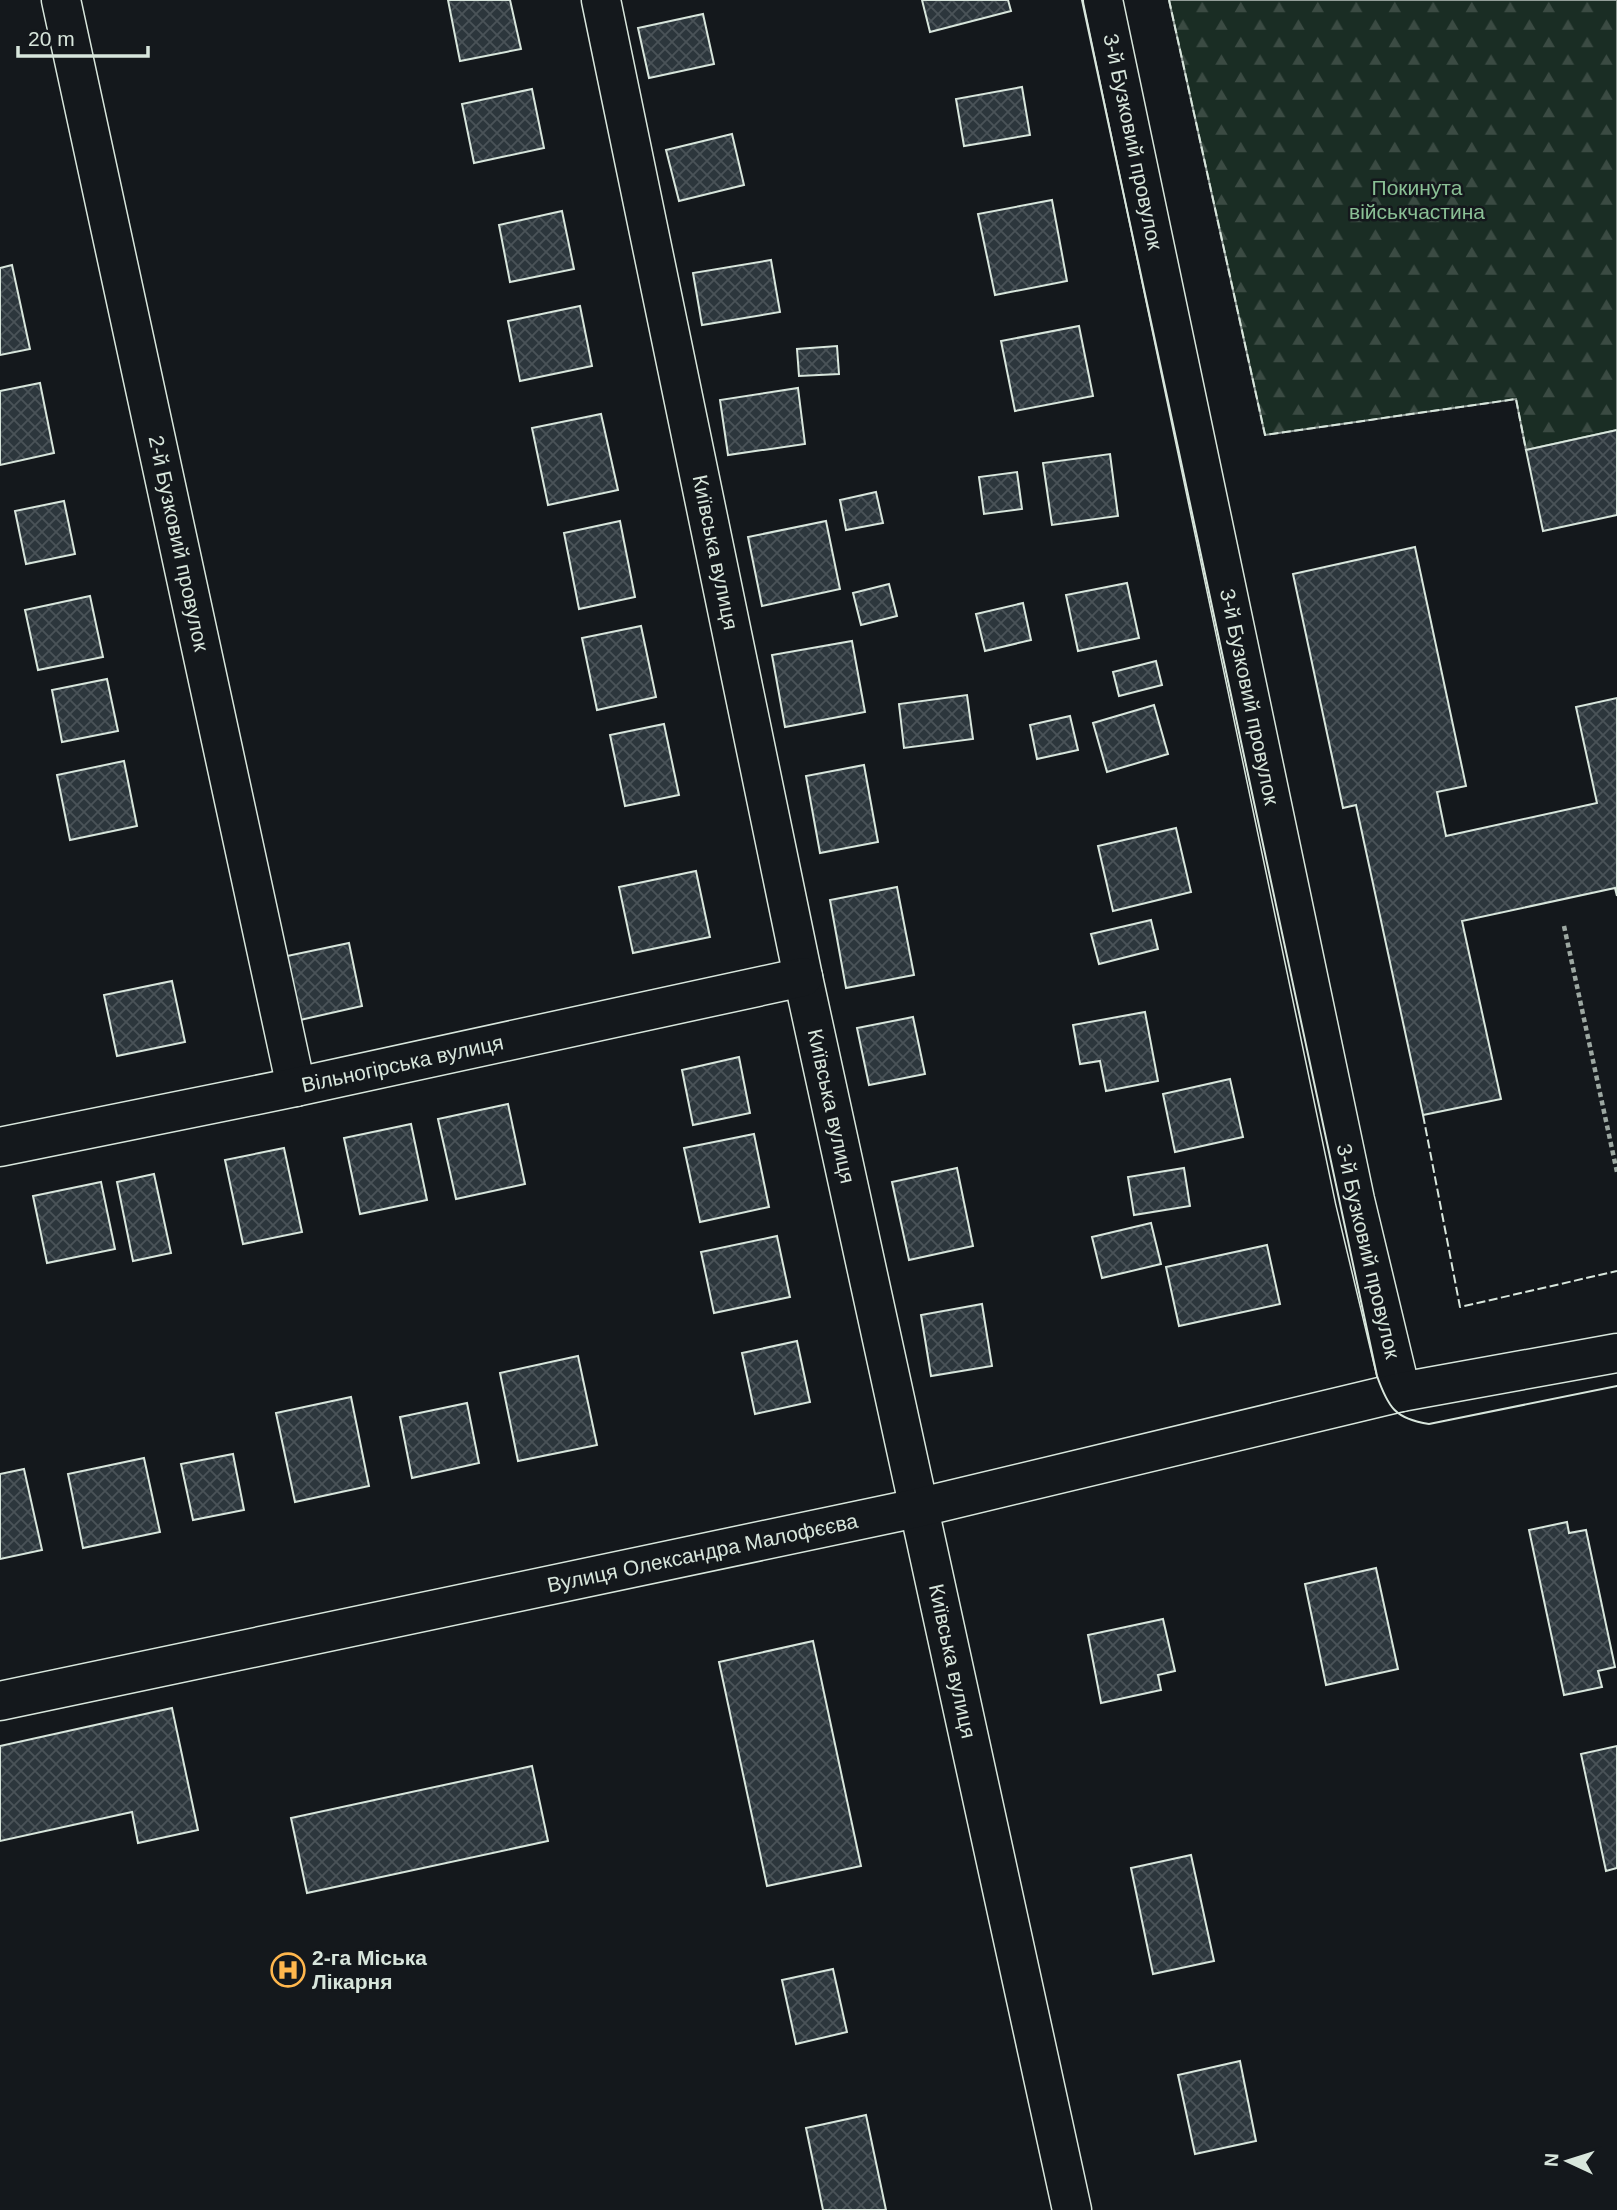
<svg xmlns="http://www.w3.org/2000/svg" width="1617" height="2210" font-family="Helvetica,sans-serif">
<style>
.forest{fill:url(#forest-firs);stroke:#939e99;stroke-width:2}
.building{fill:url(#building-cross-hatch);stroke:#d8e6dc;stroke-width:2}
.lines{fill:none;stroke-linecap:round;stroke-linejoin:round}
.street-casing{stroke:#d8e6dc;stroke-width:41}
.secondary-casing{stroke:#d8e6dc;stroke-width:41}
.path{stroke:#9da8a2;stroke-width:4.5;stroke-dasharray:5 3.5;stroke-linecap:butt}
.street{stroke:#14181c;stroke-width:38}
.secondary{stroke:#14181c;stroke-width:38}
.tram{stroke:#d8e6dc;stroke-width:2}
.fence{stroke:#d8e6dc;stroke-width:2;stroke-dasharray:9 3.5;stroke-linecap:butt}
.labels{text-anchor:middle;stroke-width:5;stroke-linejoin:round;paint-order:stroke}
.street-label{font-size:21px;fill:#d8e6dc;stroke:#14181c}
.park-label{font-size:21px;fill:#8ac095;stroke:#14181c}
.poi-label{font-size:21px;font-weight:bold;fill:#d8e6dc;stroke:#14181c;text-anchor:start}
</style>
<defs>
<pattern id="forest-firs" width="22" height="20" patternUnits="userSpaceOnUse" patternTransform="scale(1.75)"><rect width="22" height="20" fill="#1a2d24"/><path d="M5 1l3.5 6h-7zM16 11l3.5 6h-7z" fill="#3b4b43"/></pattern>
<pattern id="building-cross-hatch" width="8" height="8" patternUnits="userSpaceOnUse" patternTransform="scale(1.75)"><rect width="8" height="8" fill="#2c363c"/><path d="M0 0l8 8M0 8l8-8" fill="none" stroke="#4a5358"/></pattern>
</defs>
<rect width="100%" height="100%" fill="#14181c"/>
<path class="forest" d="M1169,0h448v430l-91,20 -10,-51 -251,36z"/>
<path class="building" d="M448,0h62l11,49 -61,12z
M922,0h86l3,11 -81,21z
M703,14l11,50 -65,14 -11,-50z
M1022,87l8,48 -66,11 -8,-47z
M532,89l12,59 -70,15 -12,-59z
M732,134l12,51 -65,16 -13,-51z
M1052,200l15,81 -72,14 -17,-81z
M562,211l12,58 -64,13 -11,-57z
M771,260l9,52 -78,13 -9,-52z
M12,265l18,84 -30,6v-87z
M580,306l12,60 -72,15 -12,-60z
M1079,326l14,70 -78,15 -14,-70z
M837,346l2,28 -40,2 -2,-27z
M40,383l14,70 -54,12v-74z
M798,388l7,56 -77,11 -8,-55z
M601,414l17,76 -70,15 -16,-77z
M1617,430v85l-74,16 -17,-81z
M1110,454l8,62 -66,9 -9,-62z
M1017,472l5,37 -38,5 -5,-37z
M876,492l7,31 -37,7 -6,-30z
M64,501l11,53 -49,10 -11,-53z
M620,521l15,76 -56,12 -15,-76z
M826,521l14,68 -78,17 -14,-69z
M1415,547l51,239 -29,6 9,44 151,-33 -21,-96 41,-9v198l-2,-8 -153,33 39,178 -78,16 -67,-310 -13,3 -50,-234z
M1127,583l12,55 -61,13 -12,-56z
M889,584l8,32 -36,9 -8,-32z
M90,596l13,61 -65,13 -13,-60z
M1023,603l8,37 -46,11 -9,-37z
M641,626l15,71 -59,13 -15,-72z
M852,641l13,71 -80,15 -13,-72z
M1156,661l6,24 -43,11 -6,-24z
M107,679l11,52 -56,11 -10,-52z
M967,695l6,44 -69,9 -5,-44z
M1154,705l14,49 -61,18 -14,-49z
M1070,716l8,34 -41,9 -7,-34z
M664,724l15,71 -54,11 -15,-71z
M124,761l13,65 -67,14 -13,-65z
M864,765l14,77 -58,11 -14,-77z
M1176,828l15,64 -78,19 -15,-65z
M696,871l14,66 -77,16 -14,-66z
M897,887l17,88 -68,13 -16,-88z
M1151,920l7,29 -59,15 -8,-30z
M349,943l13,63 -62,14 -13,-64z
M172,981l13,61 -68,14 -13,-61z
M1145,1012l13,69 -52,10 -6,-30 -20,3 -7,-39z
M913,1017l12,57 -56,11 -12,-57z
M739,1057l11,56 -57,12 -11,-55z
M1230,1079l13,58 -68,15 -12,-58z
M508,1104l17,80 -69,15 -18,-80z
M411,1124l16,76 -67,14 -16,-76z
M754,1134l15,73 -69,15 -16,-74z
M284,1148l18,84 -59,12 -18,-84z
M957,1168l16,78 -64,14 -17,-78z
M1184,1168l6,38 -56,9 -6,-38z
M154,1174l17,79 -38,8 -16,-79z
M101,1182l14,67 -68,14 -14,-67z
M1151,1223l10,41 -59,14 -10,-41z
M777,1236l13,61 -76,16 -13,-61z
M1267,1245l13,59 -101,22 -13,-59z
M982,1304l10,62 -61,10 -10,-61z
M797,1341l13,61 -55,12 -13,-61z
M578,1356l19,89 -79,16 -18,-88z
M351,1397l18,89 -74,16 -19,-89z
M467,1403l12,60 -67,15 -12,-61z
M233,1454l11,56 -51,10 -12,-56z
M144,1458l16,74 -77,16 -15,-74z
M24,1469l18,81 -42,9v-85z
M1567,1522l2,11 17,-3 29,137 -17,4 4,16 -38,8 -35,-165z
M1376,1568l22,101 -72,16 -21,-101z
M1163,1619l12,52 -17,4 3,15 -60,13 -13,-68z
M813,1641l48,225 -94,20 -48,-224z
M172,1708l26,122 -60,13 -6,-31 -132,29v-95z
M1617,1746v122l-11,3 -25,-117z
M532,1766l16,75 -241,52 -16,-75z
M1191,1855l23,106 -61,13 -22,-106z
M833,1969l14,63 -51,12 -14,-64z
M1240,2061l16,80 -61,13 -17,-79z
M866,2115l20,95h-63l-17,-82z"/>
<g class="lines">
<defs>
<g id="street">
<path id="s1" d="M61,0l235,1087"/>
<path id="s2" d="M601,0l202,977 269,1233"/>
<path id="s3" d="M0,1147l296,-60 507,-110"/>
</g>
<g id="secondary">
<path id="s4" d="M1103,0l252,1200 46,192"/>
<path id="s5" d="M0,1701l917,-193 484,-116 216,-39"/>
</g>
</defs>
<use href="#street" class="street-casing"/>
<use href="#secondary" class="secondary-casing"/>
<path class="path" d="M1564,926l53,246"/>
<use href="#street" class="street"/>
<use href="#secondary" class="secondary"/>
<path class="tram" d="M1082,0l295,1376c11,31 18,43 52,48l188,-38"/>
<path class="fence" d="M1169,0l96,435 251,-36 10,51
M1423,1115l37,192 157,-36"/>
</g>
<defs>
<symbol id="hospital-ring" viewBox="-11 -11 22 22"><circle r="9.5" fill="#14181c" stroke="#ffb74d" stroke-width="1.5"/><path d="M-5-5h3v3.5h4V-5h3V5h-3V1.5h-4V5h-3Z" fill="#ffb74d"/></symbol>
</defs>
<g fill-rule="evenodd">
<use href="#hospital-ring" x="269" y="1951" width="38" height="38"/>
</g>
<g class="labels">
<g class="street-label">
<text dy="7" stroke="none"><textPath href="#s4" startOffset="145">3-й Бузковий провулок</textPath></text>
<text dy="7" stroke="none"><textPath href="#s1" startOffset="556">2-й Бузковий провулок</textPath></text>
<text dy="7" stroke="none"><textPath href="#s2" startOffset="564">Київська вулиця</textPath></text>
<text dy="7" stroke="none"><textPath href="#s4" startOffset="712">3-й Бузковий провулок</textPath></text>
<text dy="7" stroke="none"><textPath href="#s3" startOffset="411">Вільногірська вулиця</textPath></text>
<text dy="7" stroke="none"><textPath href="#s2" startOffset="1130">Київська вулиця</textPath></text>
<text dy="7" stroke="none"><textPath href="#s4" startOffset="1279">3-й Бузковий провулок</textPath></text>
<text dy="7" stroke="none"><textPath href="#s5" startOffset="718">Вулиця Олександра Малофєєва</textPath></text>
<text dy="7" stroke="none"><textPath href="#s2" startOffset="1698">Київська вулиця</textPath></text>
</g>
<g class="park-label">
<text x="1417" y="195">Покинута<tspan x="1417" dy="24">військчастина</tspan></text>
</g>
<g class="poi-label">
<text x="312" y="1965">2-га Міська<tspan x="312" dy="24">Лікарня</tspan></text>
</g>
</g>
<g transform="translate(1568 2161) rotate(274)" stroke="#14181c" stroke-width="5" paint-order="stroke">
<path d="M0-5L12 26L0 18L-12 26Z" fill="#d8e6dc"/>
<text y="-10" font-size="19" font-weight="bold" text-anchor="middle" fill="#d8e6dc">N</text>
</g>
<path d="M18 46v10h130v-10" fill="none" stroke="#d8e6dc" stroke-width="3.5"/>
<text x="28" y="46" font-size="21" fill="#d8e6dc" stroke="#14181c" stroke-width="5" paint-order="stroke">20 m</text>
</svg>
